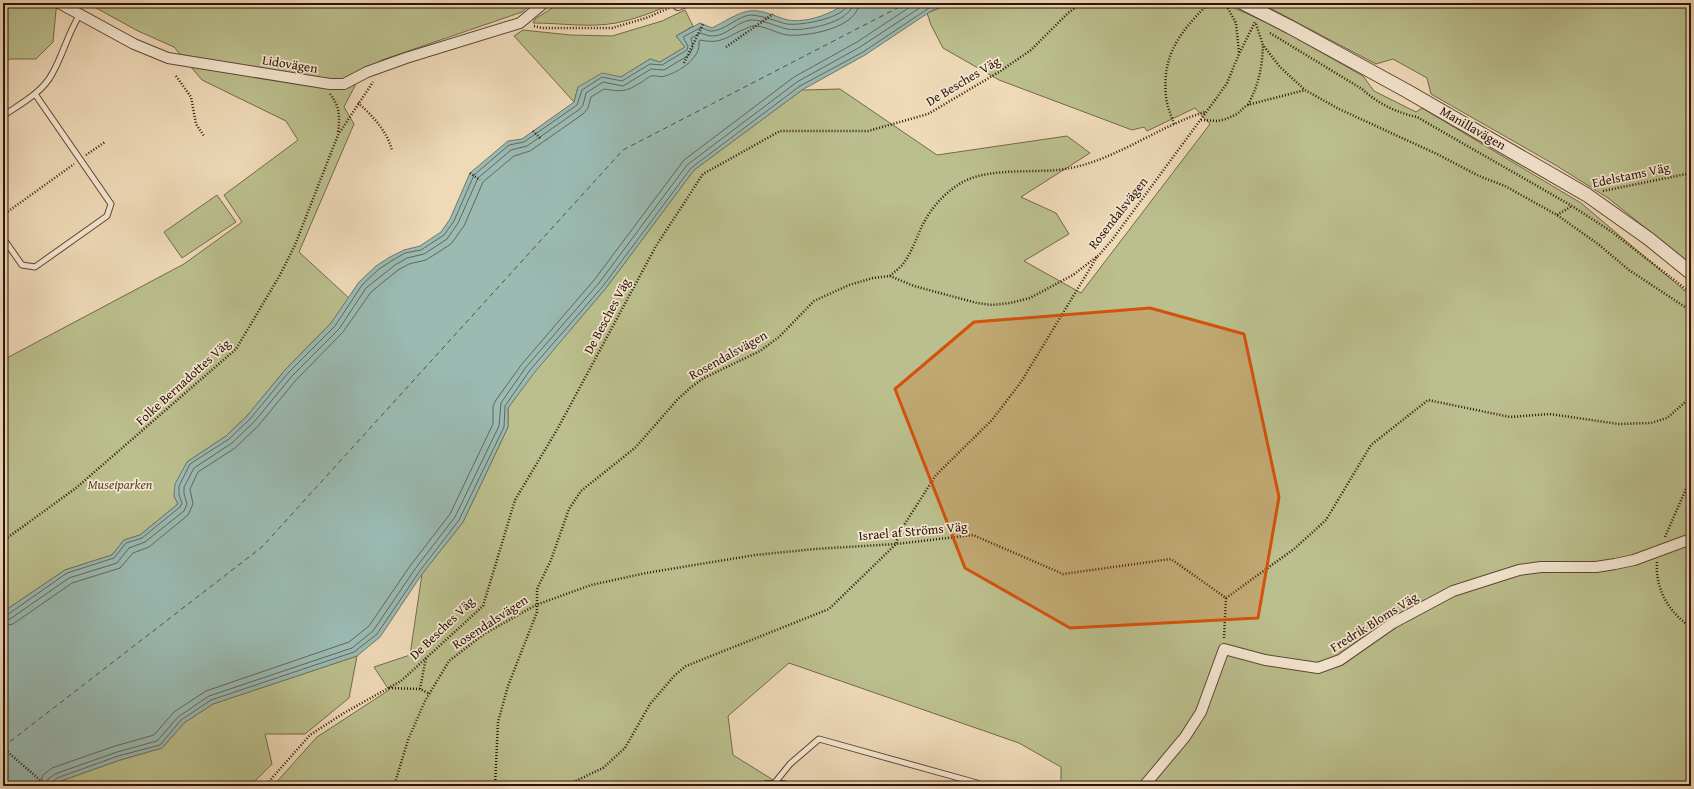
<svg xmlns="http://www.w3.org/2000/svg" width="1694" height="789" viewBox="0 0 1694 789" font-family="'Gentium Book Plus',serif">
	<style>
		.green { fill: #bbbf8d; stroke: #74694a }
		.water { fill: #9abab2; stroke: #6e776e }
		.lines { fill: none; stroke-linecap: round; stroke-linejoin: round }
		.shore { stroke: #64665d; stroke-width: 1 }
		.ferry { stroke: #534d44; stroke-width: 1; stroke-dasharray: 5 4; stroke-linecap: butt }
		.service-casing { stroke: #5e4534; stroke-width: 7 }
		.minor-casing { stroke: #5e4534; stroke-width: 12 }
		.tertiary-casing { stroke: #5e4534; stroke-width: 15 }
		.path { stroke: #2d1308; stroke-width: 2.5; stroke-dasharray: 1 2; stroke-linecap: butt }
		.service { stroke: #f5e7d1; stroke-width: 5 }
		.minor { stroke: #f5e7d1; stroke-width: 10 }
		.tertiary { stroke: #f5e7d1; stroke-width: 13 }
		.marked { fill: #d5520c; fill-opacity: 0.2; stroke: #d5520c; stroke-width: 3; stroke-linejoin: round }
		.labels { text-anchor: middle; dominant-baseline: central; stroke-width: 3.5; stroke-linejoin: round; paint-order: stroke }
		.street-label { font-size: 13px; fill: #2d1308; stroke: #f5e7d1 }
		.park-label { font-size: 13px; font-style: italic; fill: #584730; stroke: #f5e7d1 }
	</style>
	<rect width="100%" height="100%" fill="#efdab8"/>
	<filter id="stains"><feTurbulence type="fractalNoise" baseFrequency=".005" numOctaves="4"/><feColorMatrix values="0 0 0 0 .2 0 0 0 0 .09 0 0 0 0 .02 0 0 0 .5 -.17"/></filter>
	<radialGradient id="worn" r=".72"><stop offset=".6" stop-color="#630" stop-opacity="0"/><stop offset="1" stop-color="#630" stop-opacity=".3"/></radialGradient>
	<g class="green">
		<polygon points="3,3 60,3 56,10 53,42 36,59 10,59 3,63"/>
		<polygon points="87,3 532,3 522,12 382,60 361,74 344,107 354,124 299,252 349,298 331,323 285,370 247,416 226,436 187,462 174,496 178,504 140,535 124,540 112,555 65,570 3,612 3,360 184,264 242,222 224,195 298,140 286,121 202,80 174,47 138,31"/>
		<path d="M 560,3 L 675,3 C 656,11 636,19 616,23 C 589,28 561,23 533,23 L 535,19 Z"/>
		<polygon points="953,3 1223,3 1275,26 1363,76 1374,91 1416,112 1422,108 1581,203 1691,296 1691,786 1061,786 1061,767 1019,743 789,663 728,716 733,755 783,786 273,786 317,737 389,690 374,667 410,655 422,574 463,522 508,427 508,408 533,373 606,288 694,170 802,90 840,89 937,155 1067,136 1090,153 1021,197 1056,213 1069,234 1024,261 1081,293 1210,124 1195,108 1147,131 1144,127 1132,130 999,80 943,48 931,25 927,13"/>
		<polygon points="1260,3 1691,3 1691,264 1608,198 1557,166 1431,94 1427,78 1393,59 1376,64"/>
		<polygon points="685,10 693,26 676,36 685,47 660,62 650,59 621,77 578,87 574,102 514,36 523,30 570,35 612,36 662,21"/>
		<polygon points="217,195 236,222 182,258 164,232"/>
		<polygon points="357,656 349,698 305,734 265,734 272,764 250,786 53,786 58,782 120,760 162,748 184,723 213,704"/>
	</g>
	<path class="water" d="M 846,3 L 953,3 L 931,11 L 865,55 L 802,90 L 694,170 L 606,288 L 534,373 L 508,408 L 508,427 L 463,522 L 422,574 L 380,637 L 357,656 L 213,704 L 184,723 L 162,748 L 120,760 L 58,782 L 53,786 L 3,786 L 3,612 L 65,570 L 112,555 L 124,540 L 140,535 L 178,504 L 174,496 L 175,484 L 187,462 L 226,436 L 247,416 L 285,370 L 331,323 L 359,282 L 376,266 L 390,257 L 404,250 L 420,246 L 441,232 L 450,219 L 470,173 L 508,141 L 522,139 L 574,102 L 578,87 L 602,73 L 621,77 L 650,59 L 660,62 L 685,47 L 676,36 L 700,23 L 712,28 C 722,23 739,12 749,11 C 762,9 776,17 788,20 C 808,23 831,14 846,3 Z"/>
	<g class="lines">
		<g class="shore">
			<path d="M 3,615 L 7,615 L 67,573 L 114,558 L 126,543 L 142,538 L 180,507 L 182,503 L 179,495 L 179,486 L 190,464 L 229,439 L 250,419 L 288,373 L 335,326 L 362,285 L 379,269 L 393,260 L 405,253 L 421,250 L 444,235 L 454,221 L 474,175 L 509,145 L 524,142 L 577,105 L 582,90 L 602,77 L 622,81 L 650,64 L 662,65 L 687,50 L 688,46 L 683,37 L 700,28 C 703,28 708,31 711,31 C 723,32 739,15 751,15 C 764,16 775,21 787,24 C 800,26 847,18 848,3"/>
			<path d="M 3,620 L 10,619 L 69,578 L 117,563 L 129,548 L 145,542 L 184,511 L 187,504 L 184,494 L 184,487 L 194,468 L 232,443 L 254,422 L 292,376 L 339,329 L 366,288 L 395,265 L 407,258 L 424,254 L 447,239 L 458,223 L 478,178 L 511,150 L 527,146 L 580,109 L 583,105 L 586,93 L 603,82 L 623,86 L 651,69 L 664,70 L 689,55 L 693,48 L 691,38 L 700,33 C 704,34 708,36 712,36 C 725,37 738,21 751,20 C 764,20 775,26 787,29 C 802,32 852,23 853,3"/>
			<path d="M 3,626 L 13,624 L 72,583 L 120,568 L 133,553 L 149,547 L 188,515 L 193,504 L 190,489 L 198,472 L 235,448 L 258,426 L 296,380 L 343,332 L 371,292 L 398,270 L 409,264 L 426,260 L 451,244 L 464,226 L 483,182 L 514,156 L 530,151 L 583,114 L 588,108 L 591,97 L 604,89 C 623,92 625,92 642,82 C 645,80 649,76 652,76 C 657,75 660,78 665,76 C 679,72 701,58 699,42 L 700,40 C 719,44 724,39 740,31 C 744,30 748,27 752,26 C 764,25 775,33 787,35 C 807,37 858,28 859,3"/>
			<polyline points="40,786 43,775 52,768 115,746 154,735 174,712 206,691 349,642 369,626 410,566 450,514 493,424 493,406 496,400 522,364 595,279 684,160 794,77 857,42 916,3"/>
			<polyline points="46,786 48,779 55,774 117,752 157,741 178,717 209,696 352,648 373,631 415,569 455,517 499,426 501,403 526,367 599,283 687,165 797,82 860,47 927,3"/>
			<polyline points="51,786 52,782 57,778 118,756 160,745 181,720 211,700 354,652 377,634 419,572 459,520 504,427 505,406 530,370 603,286 691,168 800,86 863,52 929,8 941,3"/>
		</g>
		<polyline class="ferry" points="3,747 262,547 623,150 907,3"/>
		<g class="service-casing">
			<g id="service">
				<path d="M 3,116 C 20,104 42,93 52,74 C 63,55 68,33 80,14"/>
				<polyline points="3,238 22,265 35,267 107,216 111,204 35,94"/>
				<polyline points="773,785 790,764 819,739 977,783 976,786"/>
			</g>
		</g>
		<g class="minor-casing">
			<g id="minor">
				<polyline points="59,3 134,44 168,58 330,84 344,84 367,72 406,58 520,23 544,3"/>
				<polyline points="678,5 683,3"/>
				<polyline points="767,786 784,786"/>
				<polyline points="1144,786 1185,737 1201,712 1224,649 1265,660 1318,668 1340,660 1393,623 1453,591 1519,570 1541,567 1596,567 1615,564 1634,560 1691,539"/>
			</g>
		</g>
		<g class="tertiary-casing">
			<polyline id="tertiary" points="1243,3 1290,27 1407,91 1587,195 1649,239 1691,273"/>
		</g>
		<g class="path">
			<polyline points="1205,3 1224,4"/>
			<polyline points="1225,3 1236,23 1239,53"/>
			<polyline points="1256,24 1263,45 1280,67 1305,90 1339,109 1437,154 1479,176 1505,186 1557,215 1598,244 1629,270 1691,311"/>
			<polyline points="534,26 542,28 612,28 646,18 669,8"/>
			<path d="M 1270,33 L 1362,89 C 1377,103 1397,113 1417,117 L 1572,206 L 1612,232 L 1691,293"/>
			<polyline points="726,47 773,14"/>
			<polyline points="684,63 703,24"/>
			<polyline points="176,76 191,97 196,124 204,136"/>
			<path d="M 330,94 C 340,106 340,118 338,133"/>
			<path d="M 358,103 C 372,115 388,132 392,151"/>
			<path d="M 1248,105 C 1259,83 1262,69 1263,45"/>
			<polyline points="1201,120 1218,121 1226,119 1237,114 1247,105 1305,90"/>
			<path d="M 1174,124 C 1171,115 1167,106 1166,97 C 1162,55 1179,33 1208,4"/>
			<polyline points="533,131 541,139"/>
			<polyline points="86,155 105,142"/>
			<polyline points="470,173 480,180"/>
			<polyline points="1603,191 1691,173"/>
			<polyline points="3,215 74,164"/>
			<polyline points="1557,215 1572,206"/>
			<path d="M 890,276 C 894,272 900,268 903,264 C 912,252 916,239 922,226 C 930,210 943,194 958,185 C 987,165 1038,175 1071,168 C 1119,158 1159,126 1205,112"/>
			<polyline points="1665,537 1686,489 1691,483"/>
			<polyline points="3,541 76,488 236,349 280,275 295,245 338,135 373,82"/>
			<path d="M 1657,562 C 1655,589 1669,613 1691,627"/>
			<polyline points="1226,598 1294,549 1326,520 1371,445 1428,400 1510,417 1550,414 1619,424 1651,423 1667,418 1691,397"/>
			<polyline points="389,688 420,689 430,694"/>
			<polyline points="420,689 426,658"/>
			<polyline points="3,748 47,786"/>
			<polyline points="265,786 310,735 344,713 401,681 483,606 515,500 558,428 656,246 703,174 780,131 868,131 928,114 999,72 1031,50 1068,13 1082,3"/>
			<polyline points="394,786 408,740 425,701 449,661 484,634 536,605 591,585 646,573 755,555 815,549 896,544 973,535 1063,574 1171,559 1226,598 1224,638"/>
			<polyline points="495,786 498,722 508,686 537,612 537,589 551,560 569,509 581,491 636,447 677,400 690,388 704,378 760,351 779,337 814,301 849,285 873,278 890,276 914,286 977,303 992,305 1010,303 1030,298 1073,275 1099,255 1112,240 1218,96 1227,83 1239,54 1255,22"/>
			<polyline points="565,786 603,768 625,748 650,704 675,675 686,666 829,609 896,544 899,533 936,475 992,420 1021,382 1097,257"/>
		</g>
		<use href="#service" class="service"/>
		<use href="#minor" class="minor"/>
		<use href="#tertiary" class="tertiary"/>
	</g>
	<path class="marked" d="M 1150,308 L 1244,334 L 1279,497 L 1258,618 L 1070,628 L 965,568 L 895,389 L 974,322 Z"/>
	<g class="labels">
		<g class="street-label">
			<text transform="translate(290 64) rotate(9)">Lidovägen</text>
			<text transform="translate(963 81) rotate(-31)">De Besches Väg</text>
			<text transform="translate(1473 128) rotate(30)">Manillavägen</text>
			<text transform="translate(1631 175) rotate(-12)">Edelstams Väg</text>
			<text transform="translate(1118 213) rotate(-52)">Rosendalsvägen</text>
			<text transform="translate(607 316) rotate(-62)">De Besches Väg</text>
			<text transform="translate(728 355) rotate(-29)">Rosendalsvägen</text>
			<text transform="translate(183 382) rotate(-42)">Folke Bernadottes Väg</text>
			<text transform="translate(913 531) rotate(-5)">Israel af Ströms Väg</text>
			<text transform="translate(490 622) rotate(-33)">Rosendalsvägen</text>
			<text transform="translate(1374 622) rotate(-32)">Fredrik Bloms Väg</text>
			<text transform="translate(442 628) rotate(-44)">De Besches Väg</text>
		</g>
		<g class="park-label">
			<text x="120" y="484">Museiparken</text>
		</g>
	</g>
	<rect width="1694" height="789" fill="none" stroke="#efdab8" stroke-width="16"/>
	<rect x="4" y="4" width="1686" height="781" fill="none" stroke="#2d1308" stroke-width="2"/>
	<rect x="8" y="8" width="1678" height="773" fill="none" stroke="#2d1308"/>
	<rect width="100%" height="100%" filter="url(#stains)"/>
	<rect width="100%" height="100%" fill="url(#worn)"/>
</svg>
